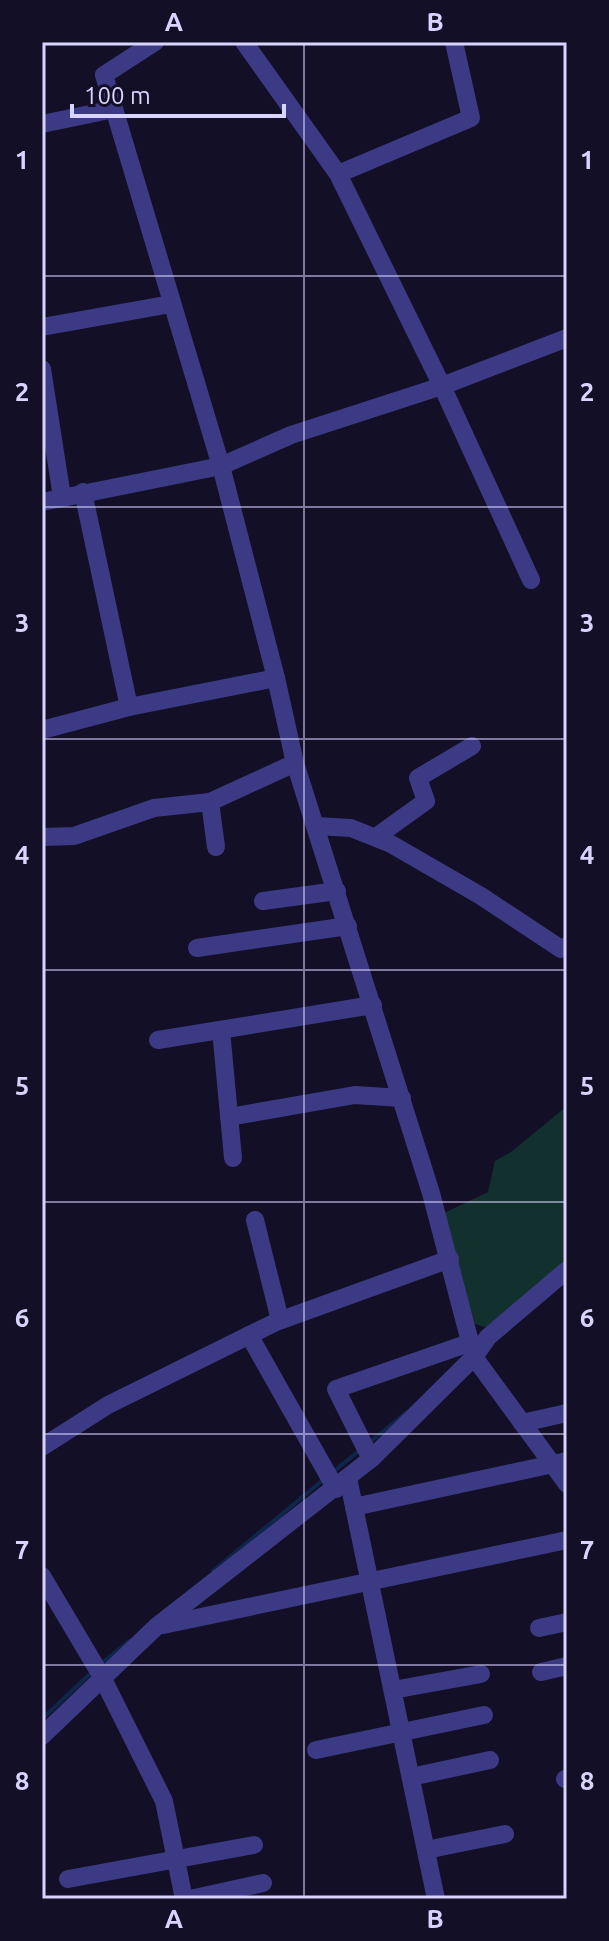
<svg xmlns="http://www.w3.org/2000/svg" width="609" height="1941" viewBox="0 0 609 1941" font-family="Ubuntu,sans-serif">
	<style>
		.green { fill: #12302e }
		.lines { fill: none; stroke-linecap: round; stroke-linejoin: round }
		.stream { stroke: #0e264b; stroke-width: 4 }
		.minor { stroke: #3c3a85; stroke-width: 18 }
		.grid { fill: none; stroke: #d8d4ff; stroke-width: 2; stroke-opacity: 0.55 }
		.neatline { fill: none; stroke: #d8d4ff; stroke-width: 3 }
		.grid-label { font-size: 26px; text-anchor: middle; font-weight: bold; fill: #d8d4ff }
	</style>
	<rect width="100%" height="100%" fill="#130f26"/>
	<polygon class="green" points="567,1106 567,1261 488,1328 475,1324 442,1214 488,1192 495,1161 511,1152"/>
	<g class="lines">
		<g class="stream">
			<polyline points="370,1442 407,1412"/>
			<polyline points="333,1472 360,1450"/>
			<polyline points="213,1571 323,1480"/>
			<polyline points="102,1663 129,1641"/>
			<polyline points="42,1719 92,1672"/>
		</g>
		<g class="minor">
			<polyline points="155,42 104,75 221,466 276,678 295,763 431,1193 474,1357 567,1484"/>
			<polyline points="244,42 338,174 442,386 531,580"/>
			<polyline points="42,124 114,109"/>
			<polyline points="338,174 471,118 454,42"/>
			<polyline points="42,327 171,304"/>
			<polyline points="42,369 62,497"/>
			<polyline points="83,492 129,707"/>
			<polyline points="42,502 221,466 291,435 442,386 567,338"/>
			<polyline points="42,730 129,707 276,678"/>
			<polyline points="210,802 216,847"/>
			<polyline points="317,826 351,828 391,844 481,896 561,949 567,946"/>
			<polyline points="42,837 74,836 154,808 210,802 295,763"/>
			<polyline points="376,837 426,801 418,778 472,746"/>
			<polyline points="263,901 337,891"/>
			<polyline points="197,948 348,926"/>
			<polyline points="221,1030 233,1158"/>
			<polyline points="158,1040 373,1005"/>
			<polyline points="229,1117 355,1095 402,1098"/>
			<polyline points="255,1220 280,1320"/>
			<polyline points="249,1335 336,1489"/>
			<polyline points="522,1423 567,1413"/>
			<polyline points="42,1447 108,1405 276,1322 450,1259"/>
			<polyline points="371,1459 336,1389 472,1342"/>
			<polyline points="348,1478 436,1899"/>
			<polyline points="354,1507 567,1461"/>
			<polyline points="42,1576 102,1677 164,1801 184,1899"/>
			<polyline points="163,1625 567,1540"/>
			<polyline points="539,1628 567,1622"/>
			<polyline points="541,1672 567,1666"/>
			<polyline points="393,1690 481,1674"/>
			<polyline points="42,1736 157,1626 371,1459 474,1357 488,1337 567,1270"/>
			<polyline points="316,1750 484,1715"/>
			<polyline points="411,1777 490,1760"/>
			<polyline points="565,1779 567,1778"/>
			<polyline points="426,1850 505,1834"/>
			<polyline points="68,1879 254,1845"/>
			<polyline points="190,1899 263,1883"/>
		</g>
	</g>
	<path class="grid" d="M 304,42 L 304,1899M 42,276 L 567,276M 42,507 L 567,507M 42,739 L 567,739M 42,970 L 567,970M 42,1202 L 567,1202M 42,1434 L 567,1434M 42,1665 L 567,1665"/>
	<rect width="609" height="1941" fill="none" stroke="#130f26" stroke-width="88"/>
	<path d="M72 104v12h212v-12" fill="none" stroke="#d8d4ff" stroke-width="4"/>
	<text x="84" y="104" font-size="24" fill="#d8d4ff" stroke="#130f26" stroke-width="6" paint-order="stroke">100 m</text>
	<rect x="44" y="44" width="521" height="1853" class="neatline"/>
	<g class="grid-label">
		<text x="174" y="31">A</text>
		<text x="435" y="31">B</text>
		<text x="22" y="169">1</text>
		<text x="587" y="169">1</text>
		<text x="22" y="401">2</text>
		<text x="587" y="401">2</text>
		<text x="22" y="632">3</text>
		<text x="587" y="632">3</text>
		<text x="22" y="864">4</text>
		<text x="587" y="864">4</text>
		<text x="22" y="1095">5</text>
		<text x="587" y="1095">5</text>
		<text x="22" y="1327">6</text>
		<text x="587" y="1327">6</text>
		<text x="22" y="1559">7</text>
		<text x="587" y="1559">7</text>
		<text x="22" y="1790">8</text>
		<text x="587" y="1790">8</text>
		<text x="174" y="1928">A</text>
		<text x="435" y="1928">B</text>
	</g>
</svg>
